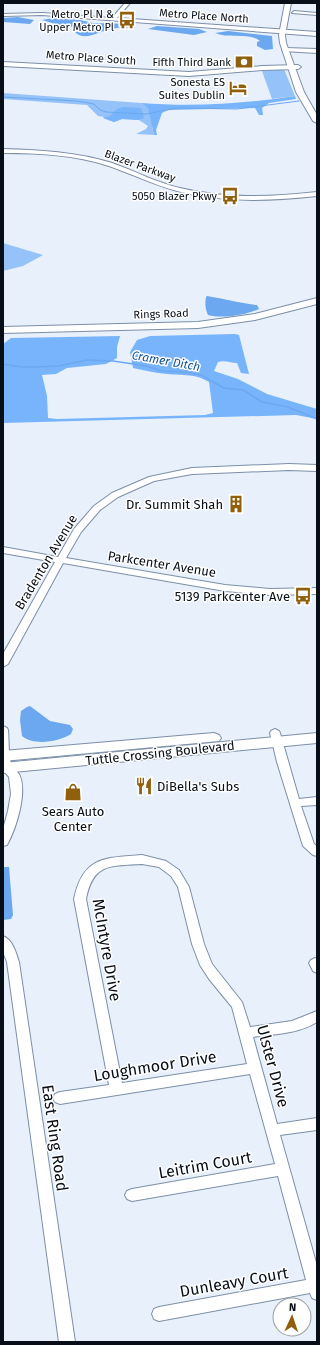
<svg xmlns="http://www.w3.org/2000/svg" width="320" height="1345" viewBox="0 0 320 1345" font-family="'Fira Sans',sans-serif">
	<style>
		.green { fill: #95c2f8 }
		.forest { fill: #78b4fc }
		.water { fill: #6ba8ef }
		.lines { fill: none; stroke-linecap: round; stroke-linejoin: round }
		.stream-far1 { stroke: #6ba8ef; stroke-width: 1 }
		.stream { stroke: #6ba8ef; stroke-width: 1.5 }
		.minor-casing { stroke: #7c8fa7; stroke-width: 2 }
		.major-casing { stroke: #7c8fa7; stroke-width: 2 }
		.minor { fill: #fff; fill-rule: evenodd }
		.major { fill: #fff; fill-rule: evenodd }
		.labels { text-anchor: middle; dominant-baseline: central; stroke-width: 3; stroke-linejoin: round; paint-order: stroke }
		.far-poi-label { font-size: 11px; fill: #070e17; stroke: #fff; text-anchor: end }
		.far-street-label { font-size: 11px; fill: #070e17; stroke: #fff }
		.far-water-label { font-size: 12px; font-style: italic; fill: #155393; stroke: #fff }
		.poi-label { font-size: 13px; fill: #070e17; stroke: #fff; text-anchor: end }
		.street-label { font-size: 13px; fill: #070e17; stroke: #fff }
		.near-street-label { font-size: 16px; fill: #070e17; stroke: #fff }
	</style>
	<rect width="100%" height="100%" fill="#e8f0fb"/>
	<g class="green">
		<polygon points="284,69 295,96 272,99 262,71"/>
		<polygon points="3,93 141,103 145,106 161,107 152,127 154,135 136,134 146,129 148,126 139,120 122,119 114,122 103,118 104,117 98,116 87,105 3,99"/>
		<polygon points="3,243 43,255 23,266 3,271"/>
	</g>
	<g class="forest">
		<path d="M 295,96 L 296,99 L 269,103 L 262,108 L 263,115 L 259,115 L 255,108 L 168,110 L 162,113 L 156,130 L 157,135 L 154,135 L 148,108 L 141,103 C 193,107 244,104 295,96 Z"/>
		<polygon points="123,107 141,108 144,118 139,120 122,119 114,122 103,118 110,116 117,109"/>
		<path d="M 235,334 L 239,335 L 249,374 L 241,373 L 237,363 C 230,363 225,360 218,362 L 214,371 L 238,379 L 267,394 L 317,409 L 317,419 L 296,415 L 3,423 L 3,344 L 11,338 L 120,336 L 117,347 L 117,358 L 106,364 L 67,368 L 56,374 L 42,375 L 47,396 L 48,418 L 57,419 L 205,415 L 213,413 L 209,382 C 194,373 184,376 167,374 C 155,373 144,370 133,368 L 130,352 L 137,340 L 150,336 Z"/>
	</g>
	<g class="water">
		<polygon points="18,17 34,20 30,24 3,22 3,18"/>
		<path d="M 53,18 L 80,20 L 93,23 L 132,24 L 136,27 C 128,28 119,27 111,29 C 100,31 84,42 75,32 L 87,29 L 87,28 L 62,26 L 42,20 Z"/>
		<polygon points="157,26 199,29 207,32 194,35 148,29"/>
		<path d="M 228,31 L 272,36 L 273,49 L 265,50 L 257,46 L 257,42 L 260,41 C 249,32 228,39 215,33 Z"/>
		<path d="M 207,296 C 225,299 239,303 257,305 L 259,309 C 245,315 223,319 208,315 C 205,309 205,303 206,297 Z"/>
		<path d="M 30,706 L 50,721 L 70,725 L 73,729 L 71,734 C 58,742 34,746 22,736 L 20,720 L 21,711 L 27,707 Z"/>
		<polygon points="3,867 9,867 13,915 11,919 3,920"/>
	</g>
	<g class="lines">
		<polyline class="stream-far1" points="3,97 77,101 94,104 100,110 106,112 146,114 177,108 237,109 299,101"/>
		<polyline class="stream" points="3,364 21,367 36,367 59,366 87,360 113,361 147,366 162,371 185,372 201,375 224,388 243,390 262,402 288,407 317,419"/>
		<g class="minor-casing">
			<g id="minor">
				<polygon points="125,3 130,3 117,18 317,32 317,36 42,15 3,16 3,14 42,13 112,18"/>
				<polygon points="294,11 317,13 317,15 292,13"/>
				<polygon points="285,48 317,49 317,53 283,51 282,50"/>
				<polygon points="3,62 189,72 262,66 298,65 301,67 298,69 262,70 189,76 3,66"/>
				<path d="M 3,149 C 40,150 76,152 112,163 C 135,171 157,183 180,188 C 225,199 271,197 317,192 L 317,196 C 270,201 223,203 177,191 C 154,185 132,174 109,166 C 75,155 39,153 3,153 Z"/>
				<polygon points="289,464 317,465 317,471 289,470 192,474 154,481 118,497 100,510 81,532 66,558 225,585 270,589 317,588 317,594 270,595 225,591 63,563 8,664 3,667 3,654 55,562 3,553 3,547 58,557 74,529 94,506 112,493 149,477 192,468"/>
				<path d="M 3,726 L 7,728 L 8,730 C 9,741 8,753 11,764 C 12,769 18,771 20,776 C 27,794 16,829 7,845 L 3,846 L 3,829 L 8,811 L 11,794 L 9,777 L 3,770 Z"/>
				<polygon points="275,729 279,731 280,733 299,799 317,797 317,805 301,806 314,844 317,846 317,856 313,855 303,846 277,762 270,733 271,731"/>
				<path d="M 142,855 L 166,861 L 179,870 L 189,887 L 204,944 L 212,964 L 242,1002 L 250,1027 L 292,1021 L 317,1011 L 317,1022 C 298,1034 274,1034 253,1037 L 277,1124 L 317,1118 L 317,1130 L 280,1135 L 317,1266 L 317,1300 L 312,1298 L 310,1293 L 159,1321 L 154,1319 L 152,1314 L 154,1309 L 159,1307 L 306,1280 L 278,1176 L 132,1201 L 127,1199 L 125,1195 L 127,1191 L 132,1189 L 275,1164 L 250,1074 L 60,1104 L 55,1102 L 53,1098 L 55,1094 L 60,1092 L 109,1085 L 74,899 C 83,856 105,858 142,855 ZM 142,864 L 159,867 L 171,876 L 178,887 L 192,944 L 200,965 L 209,979 L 232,1007 L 247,1064 L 122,1083 L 86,899 C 93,863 110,866 142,864 Z"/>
				<path d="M 3,936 C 13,940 16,953 19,962 L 75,1342 L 59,1342 L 7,962 L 3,952 Z"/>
				<polygon points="315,958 317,959 317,973 313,971 309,963 311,960"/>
			</g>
		</g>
		<g class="major-casing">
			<g id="major">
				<polygon points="285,3 291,3 285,35 286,43 304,92 317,115 317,123 313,121 296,92 280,43 279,35"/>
				<polygon points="317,298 317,304 255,320 198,328 3,333 3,327 198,322 255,314"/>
				<polygon points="214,733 219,735 221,738 219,741 3,761 3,751"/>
				<polygon points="317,733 317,743 3,773 3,763"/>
			</g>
		</g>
		<use href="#minor" class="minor"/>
		<use href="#major" class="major"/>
	</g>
	<defs>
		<g id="bus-bare" transform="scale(1.38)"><path d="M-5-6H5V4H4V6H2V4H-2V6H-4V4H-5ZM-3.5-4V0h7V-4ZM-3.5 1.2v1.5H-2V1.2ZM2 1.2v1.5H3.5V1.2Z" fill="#90600d" stroke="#fff" stroke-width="2.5" paint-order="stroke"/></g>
		<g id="bank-bare" transform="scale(1.38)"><path d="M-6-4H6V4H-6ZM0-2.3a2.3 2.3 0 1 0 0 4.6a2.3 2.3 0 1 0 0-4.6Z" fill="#90600d" stroke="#fff" stroke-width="2.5" paint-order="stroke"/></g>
		<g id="hotel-bare" transform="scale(1.38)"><path d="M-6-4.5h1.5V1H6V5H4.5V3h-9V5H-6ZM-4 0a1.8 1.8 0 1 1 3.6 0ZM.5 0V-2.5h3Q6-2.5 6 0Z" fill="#90600d" stroke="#fff" stroke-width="2.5" paint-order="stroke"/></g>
		<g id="building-bare" transform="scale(1.38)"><path d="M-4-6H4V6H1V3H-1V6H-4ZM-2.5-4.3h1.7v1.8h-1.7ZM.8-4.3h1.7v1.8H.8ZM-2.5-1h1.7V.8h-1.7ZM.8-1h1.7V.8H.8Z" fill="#90600d" stroke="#fff" stroke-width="2.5" paint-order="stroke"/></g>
		<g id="restaurant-bare" transform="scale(1.38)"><path d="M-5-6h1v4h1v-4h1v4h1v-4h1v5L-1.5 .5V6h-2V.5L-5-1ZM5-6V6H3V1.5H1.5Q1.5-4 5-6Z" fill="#90600d" stroke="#fff" stroke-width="2.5" paint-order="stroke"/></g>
		<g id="shop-bare" transform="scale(1.38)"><path d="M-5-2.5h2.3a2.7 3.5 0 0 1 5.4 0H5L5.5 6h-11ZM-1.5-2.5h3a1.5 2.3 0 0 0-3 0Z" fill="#90600d" stroke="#fff" stroke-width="2.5" paint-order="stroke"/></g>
	</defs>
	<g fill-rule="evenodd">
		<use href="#bus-bare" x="127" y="20"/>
		<use href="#bank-bare" x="244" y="62"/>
		<use href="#hotel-bare" x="238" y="88"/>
		<use href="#bus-bare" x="230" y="196"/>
		<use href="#building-bare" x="236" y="504"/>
		<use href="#bus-bare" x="303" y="596"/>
		<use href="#restaurant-bare" x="144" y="786"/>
		<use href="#shop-bare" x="73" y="792"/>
	</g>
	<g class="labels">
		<g class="far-poi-label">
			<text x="114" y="14">Metro Pl N &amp;<tspan x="114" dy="13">Upper Metro Pl</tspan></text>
			<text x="231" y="62">Fifth Third Bank</text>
			<text x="225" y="82">Sonesta ES<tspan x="225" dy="13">Suites Dublin</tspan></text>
			<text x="217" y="196">5050 Blazer Pkwy</text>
		</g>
		<g class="far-street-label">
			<text transform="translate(204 16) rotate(4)">Metro Place North</text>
			<text transform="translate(91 58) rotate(4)">Metro Place South</text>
			<text transform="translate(140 166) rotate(20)">Blazer Parkway</text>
			<text transform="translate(161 314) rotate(-2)">Rings Road</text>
		</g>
		<g class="far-water-label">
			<text transform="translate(166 361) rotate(10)">Cramer Ditch</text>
		</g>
		<g class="poi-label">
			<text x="223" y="504">Dr. Summit Shah</text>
			<text x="290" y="596">5139 Parkcenter Ave</text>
			<text x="157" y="786" text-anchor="start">DiBella's Subs</text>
			<text x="73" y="811" text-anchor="middle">Sears Auto<tspan x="73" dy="15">Center</tspan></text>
		</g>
		<g class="street-label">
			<text transform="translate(46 562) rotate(-59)">Bradenton Avenue</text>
			<text transform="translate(162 564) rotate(9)">Parkcenter Avenue</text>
			<text transform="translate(160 753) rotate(-6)">Tuttle Crossing Boulevard</text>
		</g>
		<g class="near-street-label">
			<text transform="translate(107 950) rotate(80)">McIntyre Drive</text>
			<text transform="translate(155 1066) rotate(-9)">Loughmoor Drive</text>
			<text transform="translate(273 1066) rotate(75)">Ulster Drive</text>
			<text transform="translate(55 1138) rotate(82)">East Ring Road</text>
			<text transform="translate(205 1165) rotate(-10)">Leitrim Court</text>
			<text transform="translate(234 1282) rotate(-10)">Dunleavy Court</text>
		</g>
	</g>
	<rect width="320" height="1345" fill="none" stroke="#070e17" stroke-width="8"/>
	<g transform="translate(292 1317) rotate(3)"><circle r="19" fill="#ffffff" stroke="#9c9fa2"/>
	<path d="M0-3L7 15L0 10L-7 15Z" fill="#90600d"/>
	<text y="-6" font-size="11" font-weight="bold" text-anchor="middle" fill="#070e17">N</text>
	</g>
</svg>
